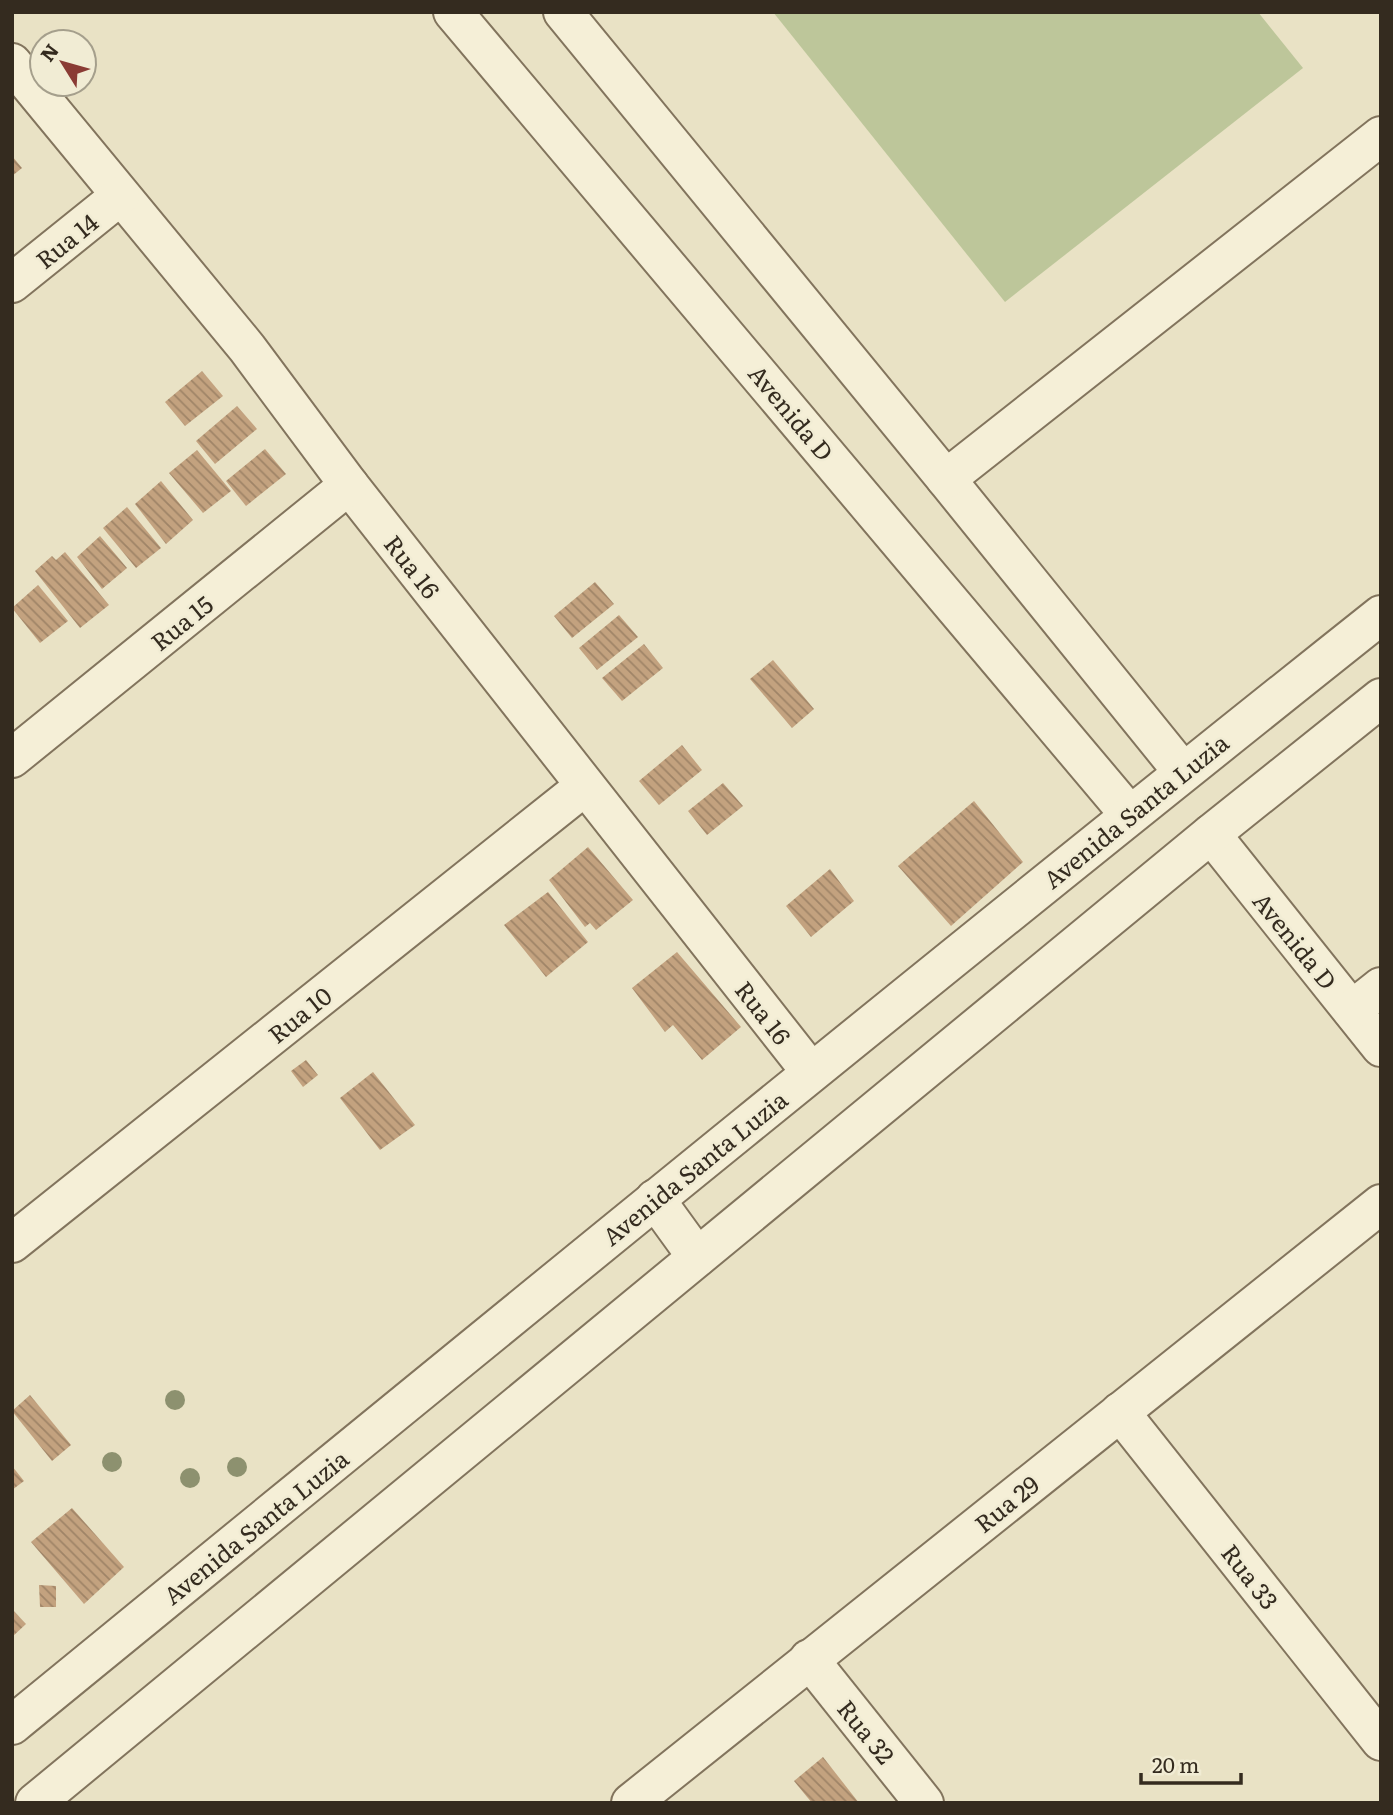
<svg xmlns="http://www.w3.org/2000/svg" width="1393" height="1815" viewBox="0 0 1393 1815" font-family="Literata,serif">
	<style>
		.garden { fill: #bdc69a }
		.building { fill: url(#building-back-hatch) }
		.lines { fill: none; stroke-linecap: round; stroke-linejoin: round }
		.minor-casing { stroke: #82745d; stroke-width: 42 }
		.minor { stroke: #f5efd7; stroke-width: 38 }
		.tree { fill: #8d916f }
		.labels { text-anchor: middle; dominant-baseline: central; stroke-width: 5; stroke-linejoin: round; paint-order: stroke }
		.street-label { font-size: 24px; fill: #342b1f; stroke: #f1ecd4 }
	</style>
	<defs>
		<pattern id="building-back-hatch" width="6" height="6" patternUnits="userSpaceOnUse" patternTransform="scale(1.75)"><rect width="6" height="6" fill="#c3a27f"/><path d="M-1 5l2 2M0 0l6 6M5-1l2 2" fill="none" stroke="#9f8467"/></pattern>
	</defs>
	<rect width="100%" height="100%" fill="#e9e2c5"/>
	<polygon class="garden" points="773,12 1258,12 1303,68 1005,302"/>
	<g class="building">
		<polygon points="12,156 22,168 12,176"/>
		<polygon points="202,371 223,396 185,426 165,402"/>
		<polygon points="237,406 257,429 215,464 196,441"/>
		<polygon points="265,449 286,474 246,506 226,481"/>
		<polygon points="197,450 231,491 203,513 169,473"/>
		<polygon points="161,481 193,520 166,544 135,504"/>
		<polygon points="127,507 161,548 136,568 103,528"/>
		<polygon points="100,536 127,568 102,589 77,557"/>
		<polygon points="65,552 109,605 80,628 35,571 52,556 56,560"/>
		<polygon points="595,582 614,604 572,638 554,616"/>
		<polygon points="38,585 68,621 40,643 12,608"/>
		<polygon points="619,615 638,637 597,670 579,648"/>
		<polygon points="644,644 663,668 622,701 602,678"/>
		<polygon points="773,660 814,709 792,728 750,679"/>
		<polygon points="682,745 702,770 659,805 639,781"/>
		<polygon points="723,783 743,806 707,835 688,811"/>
		<polygon points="974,801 1023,862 951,926 898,866"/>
		<polygon points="588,847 633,900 596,930 590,923 585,927 549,880"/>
		<polygon points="830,869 854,901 811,937 786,906"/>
		<polygon points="548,892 588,942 546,977 504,925"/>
		<polygon points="677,952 741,1027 702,1060 673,1025 665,1032 632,988"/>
		<polygon points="306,1060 318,1075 303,1087 291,1071"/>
		<polygon points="373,1072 415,1125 380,1150 340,1098"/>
		<polygon points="30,1395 71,1445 52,1461 12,1411"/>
		<polygon points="12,1466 24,1481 12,1490"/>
		<polygon points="72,1508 124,1567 84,1604 31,1542"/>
		<polygon points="39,1585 56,1586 56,1607 40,1607"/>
		<polygon points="12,1609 26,1624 12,1637"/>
		<polygon points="823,1757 859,1803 812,1803 794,1781"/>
	</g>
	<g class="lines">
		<g class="minor-casing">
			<g id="minor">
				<polyline points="453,12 1129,814"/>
				<polyline points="563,12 946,479 1183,772"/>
				<polyline points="12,63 247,348 349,485 811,1072"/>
				<polyline points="12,283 120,196"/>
				<polyline points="946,479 1381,136"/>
				<polyline points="12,758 349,485"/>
				<polyline points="1211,834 1381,1047"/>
				<polyline points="1352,1010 1381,987"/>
				<polyline points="655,1199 697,1257"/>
				<polyline points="12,1243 585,786"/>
				<polyline points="1120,1412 1381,1741"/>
				<polyline points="809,1659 924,1803"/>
				<path d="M 12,1725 C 467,1353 921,981 1381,615"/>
				<polyline points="35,1803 1211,834 1381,698"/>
				<polyline points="631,1803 1381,1204"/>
			</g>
		</g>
		<use href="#minor" class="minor"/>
	</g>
	<g class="tree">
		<circle cx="175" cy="1400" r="10"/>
		<circle cx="112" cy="1462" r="10"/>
		<circle cx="237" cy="1467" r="10"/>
		<circle cx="190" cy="1478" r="10"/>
	</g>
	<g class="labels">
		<g class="street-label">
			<text transform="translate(66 240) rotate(-39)">Rua 14</text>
			<text transform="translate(792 412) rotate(50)">Avenida D</text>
			<text transform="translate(413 566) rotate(52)">Rua 16</text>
			<text transform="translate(181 622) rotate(-39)">Rua 15</text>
			<text transform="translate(1135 810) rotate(-39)">Avenida Santa Luzia</text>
			<text transform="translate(1296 940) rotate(51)">Avenida D</text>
			<text transform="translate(764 1012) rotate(52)">Rua 16</text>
			<text transform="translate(299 1014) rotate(-39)">Rua 10</text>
			<text transform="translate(694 1167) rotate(-39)">Avenida Santa Luzia</text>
			<text transform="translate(1006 1503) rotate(-39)">Rua 29</text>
			<text transform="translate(255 1526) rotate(-39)">Avenida Santa Luzia</text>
			<text transform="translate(1251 1576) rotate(52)">Rua 33</text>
			<text transform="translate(867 1731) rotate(51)">Rua 32</text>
		</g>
	</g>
	<rect width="1393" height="1815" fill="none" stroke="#342b1f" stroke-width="28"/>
	<g transform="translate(63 63) rotate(307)"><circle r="33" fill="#f1ecd4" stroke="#a59f8c" stroke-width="2"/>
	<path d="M0-5L12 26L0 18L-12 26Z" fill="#8a3b34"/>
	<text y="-10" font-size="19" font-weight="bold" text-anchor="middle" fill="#342b1f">N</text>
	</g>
	<path d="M1141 1773v10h100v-10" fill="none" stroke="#342b1f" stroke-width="3.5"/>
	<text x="1152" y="1773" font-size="21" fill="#342b1f" stroke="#f1ecd4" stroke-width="5" paint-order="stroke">20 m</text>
</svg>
